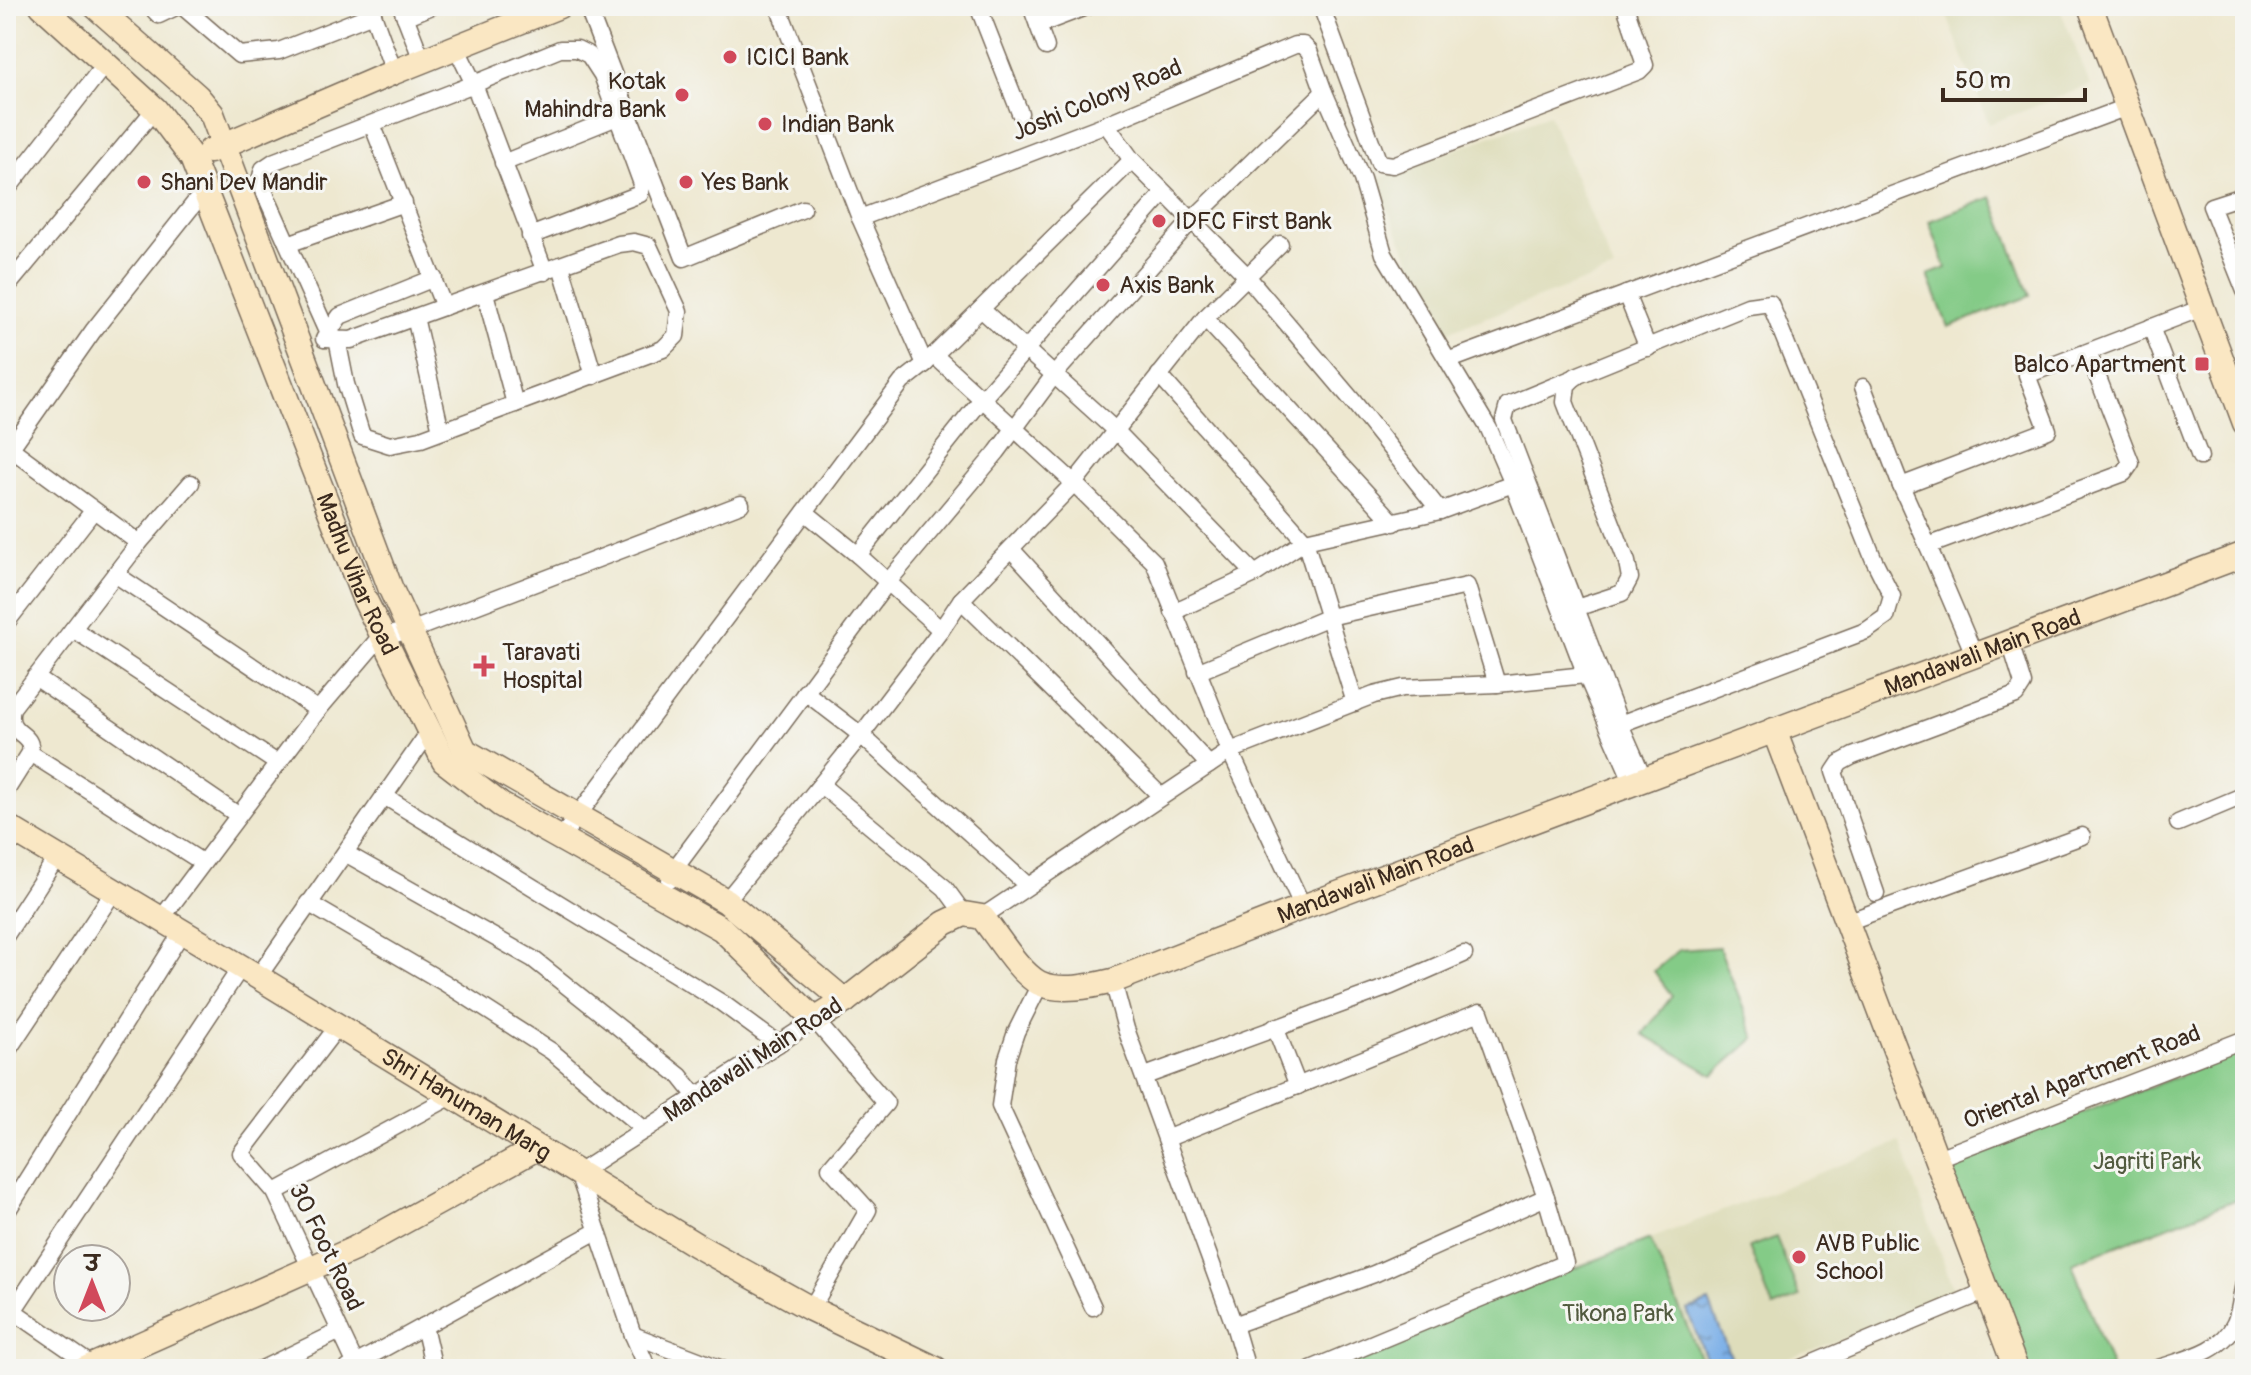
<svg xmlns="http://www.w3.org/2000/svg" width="2251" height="1375" viewBox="0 0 2251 1375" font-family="Pangolin,'Playpen Sans Deva',sans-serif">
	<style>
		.built { fill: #deddbb }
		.park { fill: #84cb87; stroke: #607a52; stroke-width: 2 }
		.water { fill: url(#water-ripples); stroke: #5a6c82; stroke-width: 2 }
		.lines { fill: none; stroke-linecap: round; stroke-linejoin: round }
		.street-casing { stroke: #7a6c5c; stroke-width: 19 }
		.secondary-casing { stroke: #7a6c5c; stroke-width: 27 }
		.street { stroke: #fff; stroke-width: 16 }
		.secondary { stroke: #fae7c3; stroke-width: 24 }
		.poi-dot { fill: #d1495b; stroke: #f6f6f2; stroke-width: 3 }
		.labels { text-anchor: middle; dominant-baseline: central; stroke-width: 6; stroke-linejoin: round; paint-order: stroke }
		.poi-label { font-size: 24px; fill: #3b2a1e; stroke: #f6f6f2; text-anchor: start }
		.street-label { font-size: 24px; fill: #3b2a1e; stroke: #f6f6f2 }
		.park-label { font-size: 24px; fill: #515a3e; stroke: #f6f6f2 }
	</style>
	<defs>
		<pattern id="water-ripples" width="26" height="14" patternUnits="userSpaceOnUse" patternTransform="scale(2)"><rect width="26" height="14" fill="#79aee7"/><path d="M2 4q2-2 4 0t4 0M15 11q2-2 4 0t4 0" fill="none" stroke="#648ebb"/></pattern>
	</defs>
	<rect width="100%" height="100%" fill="#f6f6f2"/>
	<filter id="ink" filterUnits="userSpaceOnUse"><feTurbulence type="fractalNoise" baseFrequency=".0125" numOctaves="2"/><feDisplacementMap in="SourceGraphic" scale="16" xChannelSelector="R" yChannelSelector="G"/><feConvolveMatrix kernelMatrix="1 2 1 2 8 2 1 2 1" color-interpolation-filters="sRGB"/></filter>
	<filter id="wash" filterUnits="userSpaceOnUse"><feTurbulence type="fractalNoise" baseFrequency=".006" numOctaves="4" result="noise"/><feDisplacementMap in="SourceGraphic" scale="32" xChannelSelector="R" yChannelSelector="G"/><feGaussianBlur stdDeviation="1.8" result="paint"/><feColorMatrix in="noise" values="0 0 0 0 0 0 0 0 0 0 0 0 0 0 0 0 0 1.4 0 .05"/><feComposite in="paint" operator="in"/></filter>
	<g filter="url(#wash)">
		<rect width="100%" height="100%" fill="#eee8d0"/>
		<g class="built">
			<polygon points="1943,6 2059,6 2090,85 1989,124"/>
			<polygon points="1549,115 1614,270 1444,333 1374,180"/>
			<polygon points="1900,1142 1956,1297 1760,1369 1705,1369 1650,1239"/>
		</g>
		<g class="park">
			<polygon points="1992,197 2030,296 1948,327 1928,275 1946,268 1929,221"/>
			<polygon points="1719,947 1755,1038 1713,1075 1643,1034 1672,996 1654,971 1679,950"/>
			<polygon points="2245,1050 2245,1196 2072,1263 2112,1369 2027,1369 1948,1165"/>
			<polygon points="1776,1237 1800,1297 1773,1308 1749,1247"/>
			<polygon points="1650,1239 1705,1369 1314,1369"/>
		</g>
		<polygon class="water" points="1709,1302 1732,1359 1710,1368 1687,1310"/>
	</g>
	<g filter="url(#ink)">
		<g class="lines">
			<g class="street-casing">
				<g id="street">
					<polyline points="150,6 159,15 178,6"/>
					<polyline points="182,6 239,55 279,51 373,14"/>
					<polyline points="370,6 394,72"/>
					<polyline points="401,6 422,60"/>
					<polyline points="587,6 684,258 803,209"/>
					<polyline points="778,6 860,218 925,364"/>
					<polyline points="978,6 1020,113"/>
					<polyline points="1031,6 1046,47"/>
					<polyline points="1321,6 1379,163 1393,165 1639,71 1645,65 1625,6"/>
					<polyline points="405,17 432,6"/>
					<polyline points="1038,25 1088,6"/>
					<polyline points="456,47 474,84 560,49 577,49 589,55 602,75 642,184 640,194 530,236"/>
					<polyline points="372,124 444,307"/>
					<polyline points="1106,124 1132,160 1246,275 1352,400 1440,511"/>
					<polyline points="503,163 617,117"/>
					<polyline points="6,191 105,64"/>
					<polyline points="2245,195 2211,206 2245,291"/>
					<polyline points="860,218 1106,124 1295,45 1303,45 1309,51 1324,92 1362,179 1384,254 1489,429 1513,484 1586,675 1633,783"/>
					<polyline points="288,244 404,203"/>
					<polyline points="561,266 594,376"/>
					<polyline points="6,288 155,109"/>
					<polyline points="485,293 515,404"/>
					<polyline points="1626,294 1648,348"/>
					<polyline points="981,309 1116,431 1255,574"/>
					<polyline points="415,317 441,431"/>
					<polyline points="1205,318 1394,523"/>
					<polyline points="2151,327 2200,457"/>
					<polyline points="328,334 267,198 260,180 263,169 275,161 474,84 545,272"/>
					<polyline points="324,339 340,316 434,278"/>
					<polyline points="325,339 351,340 619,244 634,242 649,246 679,311 676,336 663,349 421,439 390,445 362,436 346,384 337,339"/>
					<polyline points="934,355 1074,483 1154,562 1230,751 1303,907"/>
					<polyline points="1450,360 2127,107"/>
					<polyline points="1159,375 1305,541 1355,703"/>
					<polyline points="1863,387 1901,486"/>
					<polyline points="6,445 139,543"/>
					<polyline points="6,455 93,331 204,191"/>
					<polyline points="805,512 858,555 941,630"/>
					<polyline points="1928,546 1901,486 2048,430 2027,375 2202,308"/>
					<polyline points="1011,549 1209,765"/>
					<polyline points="858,555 982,399 1164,193"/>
					<polyline points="115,574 318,710"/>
					<polyline points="961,600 1161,796"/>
					<polyline points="1576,608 1504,420 1508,405 1576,377"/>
					<polyline points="1173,612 1255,574 1305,541 1440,511 1513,484"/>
					<polyline points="6,623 93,511"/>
					<polyline points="73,629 277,763"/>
					<polyline points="1974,654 1928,546 2124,473 2131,463 2088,352"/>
					<polyline points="1197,672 1329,617 1467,586 1497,684"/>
					<polyline points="35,677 238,815"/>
					<polyline points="805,692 861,735 1027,885"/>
					<polyline points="1620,724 1576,608 1622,593 1630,578 1627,562 1565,402 1567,385 1576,376 1748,306 1770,303 1874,560 1892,596 1886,617 1866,631 1620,724 1644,779"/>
					<polyline points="30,753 202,862"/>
					<polyline points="821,785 945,888 964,914"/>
					<path d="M 6,791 L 30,753 C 34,730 5,737 12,708 L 139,543 L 191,483"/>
					<polyline points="384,796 722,1003 778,1044"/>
					<polyline points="2178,823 2245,795"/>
					<polyline points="561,838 902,382 925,364 1132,160"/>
					<polyline points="345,853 533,959 680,1076 696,1096"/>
					<polyline points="670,880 673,871 887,583 997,452 1054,375 1192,220 1324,92"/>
					<polyline points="1876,893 1834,772 1840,763 1853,756 2016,695 2023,684 2010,642"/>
					<polyline points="726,901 861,735 941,630 961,600 1074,483 1205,318 1280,244"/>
					<polyline points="308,903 445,983 551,1051 645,1130"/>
					<polyline points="982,917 1230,751 1374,695 1403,688 1497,684 1586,675"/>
					<polyline points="161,919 318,710 381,636 410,631 741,504"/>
					<polyline points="1847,922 2082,836"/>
					<polyline points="6,935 57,857"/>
					<polyline points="258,977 429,732"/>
					<polyline points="1113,981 1126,1029 1234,1325 1247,1369"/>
					<polyline points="1040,984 1016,1032 1007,1059 1000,1106 1093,1307"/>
					<polyline points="338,1026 241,1153 275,1192 358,1369"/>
					<polyline points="1275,1027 1298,1086"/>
					<polyline points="6,1053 114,891"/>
					<polyline points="1145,1076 1391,986 1464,954"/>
					<polyline points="1168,1138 1480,1012 1546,1197 1565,1263 1311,1369"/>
					<polyline points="1935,1159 2245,1039"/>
					<polyline points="275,1192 452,1096"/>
					<polyline points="6,1213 182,932"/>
					<polyline points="6,1306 93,1366"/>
					<polyline points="13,1311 241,967"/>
					<polyline points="1234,1325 1374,1274 1546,1197"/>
					<polyline points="424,1326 434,1369"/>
					<polyline points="633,1335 722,1369"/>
					<polyline points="348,1368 597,1231"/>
					<polyline points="262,1369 340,1331"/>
					<polyline points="648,1369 633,1335 578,1173 815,1020 886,1103 830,1168 868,1210 811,1309"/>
					<polyline points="1800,1369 1986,1291"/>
					<path d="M 2156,1369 C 2184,1359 2222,1353 2235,1323 C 2241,1310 2241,1293 2245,1280"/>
				</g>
			</g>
			<g class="secondary-casing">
				<g id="secondary">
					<path id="s1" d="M 42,6 L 155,109 L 192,158 L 364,598 L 444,761 L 501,805 L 722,929 L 815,1020 L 845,1001 L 945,923 L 964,914 L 982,917 C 997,935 1019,973 1039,983 C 1060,993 1092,986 1113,981 L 1303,907 L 2245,554"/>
					<polyline points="95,6 197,96 212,114 390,587 465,751 726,901 845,1001"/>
					<polyline points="2090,6 2245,423"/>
					<polyline points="210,151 394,72 559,6"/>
					<polyline points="1774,730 2016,1369"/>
					<path id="s2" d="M 6,826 L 258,977 L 696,1245 L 811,1309 L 936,1369"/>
					<polyline points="85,1369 354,1249 537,1148"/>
				</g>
			</g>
			<use href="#street" class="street"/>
			<use href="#secondary" class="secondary"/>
		</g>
	</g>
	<g class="poi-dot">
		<circle cx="730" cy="57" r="8"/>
		<circle cx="682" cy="95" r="8"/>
		<circle cx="765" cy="124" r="8"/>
		<circle cx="144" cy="182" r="8"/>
		<circle cx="686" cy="182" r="8"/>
		<circle cx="1159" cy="221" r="8"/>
		<circle cx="1103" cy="285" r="8"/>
		<rect x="2194" y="356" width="16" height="16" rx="4"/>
		<path d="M480 654h8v8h8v8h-8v8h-8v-8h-8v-8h8z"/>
		<circle cx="1799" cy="1257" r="8"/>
	</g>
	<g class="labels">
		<g class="poi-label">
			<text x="746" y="57">ICICI Bank</text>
			<text x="666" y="81" text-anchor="end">Kotak<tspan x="666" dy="28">Mahindra Bank</tspan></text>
			<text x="781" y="124">Indian Bank</text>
			<text x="160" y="182">Shani Dev Mandir</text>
			<text x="702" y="182">Yes Bank</text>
			<text x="1175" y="221">IDFC First Bank</text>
			<text x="1119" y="285">Axis Bank</text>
			<text x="2186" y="364" text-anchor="end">Balco Apartment</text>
			<text x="502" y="652">Taravati<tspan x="502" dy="28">Hospital</tspan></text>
			<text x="1815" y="1243">AVB Public<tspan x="1815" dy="28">School</tspan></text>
		</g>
		<g class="street-label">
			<text transform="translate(1097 100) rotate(-22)">Joshi Colony Road</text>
			<text stroke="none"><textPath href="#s1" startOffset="662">Madhu Vihar Road</textPath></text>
			<text stroke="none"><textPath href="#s1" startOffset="2618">Mandawali Main Road</textPath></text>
			<text stroke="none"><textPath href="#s1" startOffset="1970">Mandawali Main Road</textPath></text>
			<text transform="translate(753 1060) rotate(-33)">Mandawali Main Road</text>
			<text transform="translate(2082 1077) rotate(-21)">Oriental Apartment Road</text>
			<text stroke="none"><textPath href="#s2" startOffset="538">Shri Hanuman Marg</textPath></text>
			<text transform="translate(326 1247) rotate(64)">30 Foot Road</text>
		</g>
		<g class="park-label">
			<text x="2147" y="1161">Jagriti Park</text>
			<text x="1618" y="1313">Tikona Park</text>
		</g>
	</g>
	<rect width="2251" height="1375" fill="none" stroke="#f6f6f2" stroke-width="32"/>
	<g transform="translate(92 1283)"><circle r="38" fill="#f6f6f2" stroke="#aba49d" stroke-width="2"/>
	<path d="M0-6L14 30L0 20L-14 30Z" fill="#d1495b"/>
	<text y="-12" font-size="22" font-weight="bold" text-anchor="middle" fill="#3b2a1e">उ</text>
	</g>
	<path d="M1943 88v12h142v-12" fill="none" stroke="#3b2a1e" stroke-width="4"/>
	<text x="1955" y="88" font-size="24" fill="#3b2a1e" stroke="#f6f6f2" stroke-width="6" paint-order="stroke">50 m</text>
</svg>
